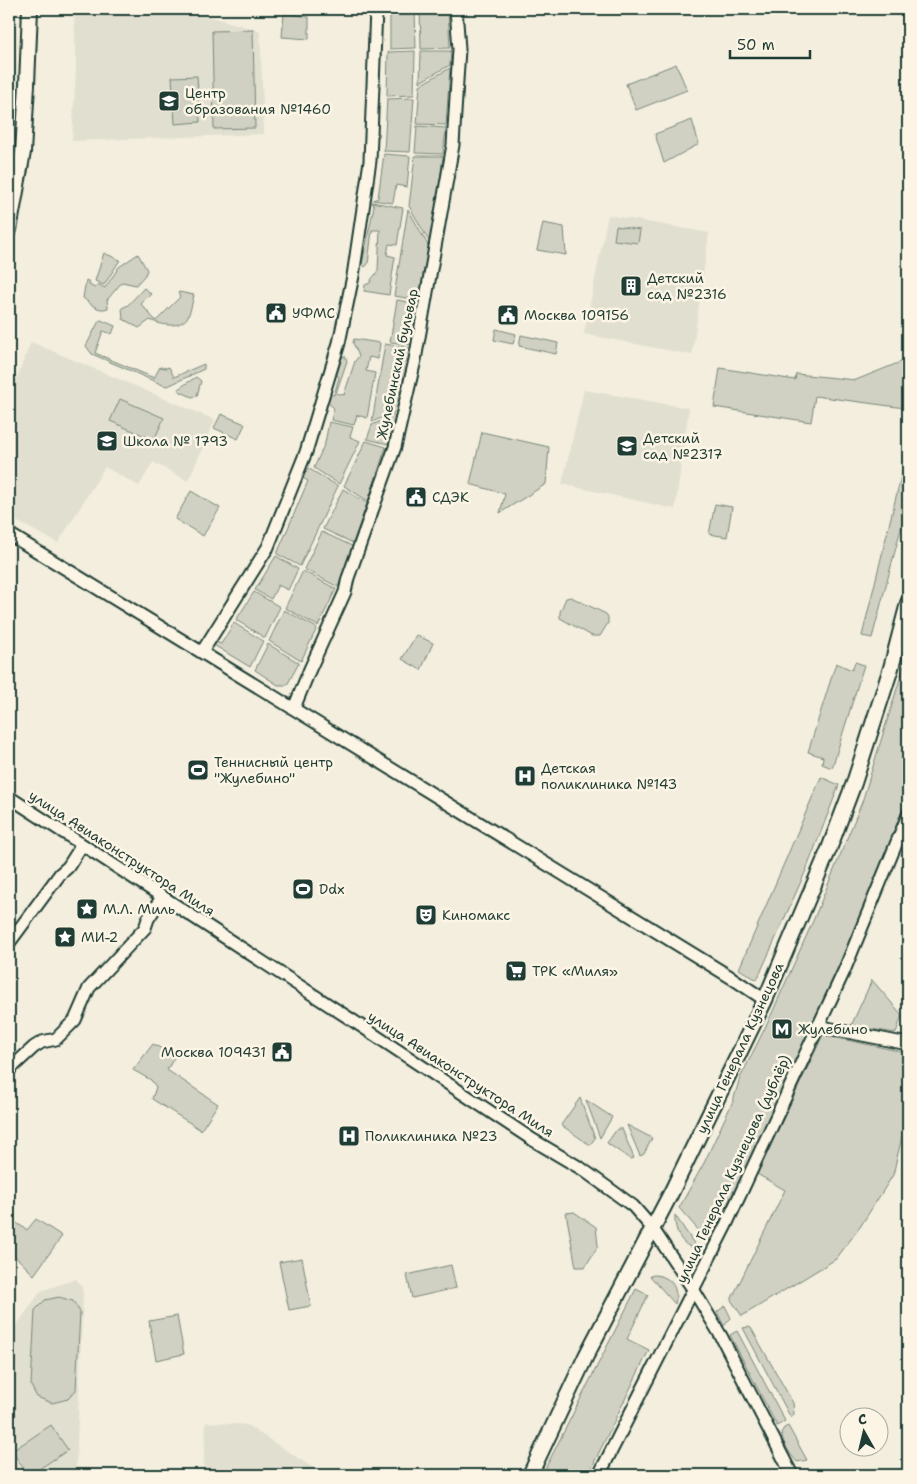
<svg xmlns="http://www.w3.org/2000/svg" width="917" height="1484" viewBox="0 0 917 1484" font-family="'Shantell Sans',sans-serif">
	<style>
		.built { fill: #e1dfd0 }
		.green { fill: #d0d1c2; stroke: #78877b }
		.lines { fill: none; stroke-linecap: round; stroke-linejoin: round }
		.minor-casing { stroke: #1f3d34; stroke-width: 15 }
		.major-casing { stroke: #1f3d34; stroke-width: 18 }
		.minor { stroke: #fcf5e5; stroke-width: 11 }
		.major { stroke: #fcf5e5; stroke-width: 14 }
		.labels { text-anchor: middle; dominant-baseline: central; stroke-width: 5; stroke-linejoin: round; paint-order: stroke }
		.poi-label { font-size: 14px; fill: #1f3d34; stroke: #fcf5e5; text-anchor: start }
		.street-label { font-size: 14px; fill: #1f3d34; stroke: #fcf5e5 }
	</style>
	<rect width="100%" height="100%" fill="#f3eede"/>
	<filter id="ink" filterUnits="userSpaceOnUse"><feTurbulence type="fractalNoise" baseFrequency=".02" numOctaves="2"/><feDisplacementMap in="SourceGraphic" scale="10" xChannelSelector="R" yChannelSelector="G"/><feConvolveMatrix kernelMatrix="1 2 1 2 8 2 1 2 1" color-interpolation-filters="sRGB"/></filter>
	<g filter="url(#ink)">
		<g class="built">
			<polygon points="74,9 191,9 191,11 260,31 264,134 72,141 76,67"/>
			<polygon points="608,215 709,233 692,355 584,334"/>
			<polygon points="31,342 215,420 188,481 153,462 139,486 105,467 58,543 9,517 9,398"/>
			<polygon points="584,390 689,408 675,509 562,484"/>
			<polygon points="76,1279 81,1285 83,1293 76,1469 68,1475 9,1475 9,1336 41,1291"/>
			<polygon points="206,1422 247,1425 324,1475 203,1475"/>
		</g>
		<g class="green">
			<polygon points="390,9 415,9 416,48 390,49"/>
			<polygon points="420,9 448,9 450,48 421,49"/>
			<polygon points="284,13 309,17 309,39 282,37"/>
			<polygon points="253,30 255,128 214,129 212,31"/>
			<polygon points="415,51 414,95 387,96 388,52"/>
			<polygon points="421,51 451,51 450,65 420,82"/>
			<polygon points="676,64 687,90 636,110 626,84"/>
			<polygon points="450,68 446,125 417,124 420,85"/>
			<polygon points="197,76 200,122 175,124 172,77"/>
			<polygon points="414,98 410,152 384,151 387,99"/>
			<polygon points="692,120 699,144 664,163 655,134"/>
			<polygon points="417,126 446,128 443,154 415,153"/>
			<polygon points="384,154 410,156 407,187 396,185 393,203 373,200 378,198"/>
			<polygon points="415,156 443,156 440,181 430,243 409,206"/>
			<path d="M 372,202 L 403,208 L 397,245 L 389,244 L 387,255 L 395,257 L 389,295 L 364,291 L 365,285 L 370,283 C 371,277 376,276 378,270 L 380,230 L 372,230 L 368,264 L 365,267 L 362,264 L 374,206 Z"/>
			<polygon points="408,209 429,247 420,300 394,296"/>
			<polygon points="543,223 564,227 566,255 537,250"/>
			<polygon points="616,226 640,230 638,243 614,240"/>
			<polygon points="104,253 120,260 104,285 95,281"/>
			<path d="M 138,254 L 147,270 L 145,275 L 136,285 L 122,282 L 107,300 L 108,308 C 98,312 91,304 83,298 L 86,280 L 90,282 L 89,285 L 95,288 L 98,284 L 105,288 L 119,267 Z"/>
			<path d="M 144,288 L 151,294 L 141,304 L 156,321 L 180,297 L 178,293 L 179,292 L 194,295 C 192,302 191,312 187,318 C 178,329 161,325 150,320 L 139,328 L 123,319 L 122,308 L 128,305 Z"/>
			<polygon points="397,300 419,304 412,345 390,342"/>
			<polygon points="101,320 115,326 112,334 103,331 95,353 154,378 160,367 166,368 169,367 174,377 204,364 204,369 168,386 163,385 92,354 86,346 99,321"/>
			<polygon points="496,329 516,334 513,344 494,340"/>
			<polygon points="521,335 558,343 556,354 519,346"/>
			<polygon points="354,339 380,343 378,359 369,357 366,371 375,373 367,418 357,415 354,425 331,420 334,408 328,403 329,394 334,395 339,377 334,372 337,360 345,356 347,361 336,393 344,395 355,361 359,356 353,343"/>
			<polygon points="385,344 411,348 397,411 372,422"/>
			<polygon points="908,359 908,379 905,408 815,396 811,422 714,407 720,368 795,380 796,374 856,380"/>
			<polygon points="196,377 201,381 197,396 192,397 179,391 178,389"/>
			<polygon points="120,399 164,418 154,440 110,421"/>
			<polygon points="221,414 245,424 238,439 214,428"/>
			<polygon points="397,414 388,444 367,439 372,425"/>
			<polygon points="329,422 353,427 350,437 360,441 339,484 314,468 325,443"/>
			<polygon points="482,432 549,447 546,484 500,513 505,494 470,484"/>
			<polygon points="366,441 386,447 368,501 344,486"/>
			<polygon points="905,460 908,460 908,518 903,521 872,638 862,636"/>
			<polygon points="306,467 338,486 300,566 277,554 308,481 301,477"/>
			<polygon points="343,489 367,503 353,543 323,529"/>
			<polygon points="191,491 220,508 203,536 175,519"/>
			<polygon points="715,504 732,507 727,537 709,534"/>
			<polygon points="322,532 352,546 338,587 304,569"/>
			<polygon points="276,556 298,569 288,590 278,585 271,599 255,590"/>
			<polygon points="303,571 336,589 318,626 285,608"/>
			<polygon points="254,592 280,607 265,638 236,620"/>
			<polygon points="571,597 606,614 608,617 608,623 600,636 592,636 560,618 560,612 566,598"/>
			<polygon points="284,610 317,628 301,661 269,641"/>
			<polygon points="234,623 263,641 250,667 212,644 214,641 221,644"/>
			<polygon points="416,635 433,643 421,670 402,659"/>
			<polygon points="268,644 299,663 287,685 278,685 255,670"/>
			<polygon points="908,653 908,795 864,910 828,992 767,1124 709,1242 679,1208 704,1163 733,1101 740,1078 768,1022 813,921 862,802"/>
			<polygon points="855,662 864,665 832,768 822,764 823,757 808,752 836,663 852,670"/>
			<polygon points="821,777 839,785 807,868 757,980 739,969"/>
			<polygon points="872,980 902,1015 896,1033 851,1026"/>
			<polygon points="823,1035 908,1053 908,1111 893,1175 860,1227 836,1259 742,1316 731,1300 785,1190 757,1174"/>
			<polygon points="153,1044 175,1056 167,1070 218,1104 201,1130 152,1099 156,1087 151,1080 133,1070"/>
			<polygon points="580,1098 595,1138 590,1145 561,1125"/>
			<polygon points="586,1100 612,1117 600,1138"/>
			<polygon points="627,1125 652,1138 644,1154 640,1156"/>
			<polygon points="617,1129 622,1129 634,1158 630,1159 607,1143"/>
			<polygon points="574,1212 596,1227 598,1246 585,1267 576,1267 566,1213"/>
			<path d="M 675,1215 L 697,1248 C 681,1248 674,1229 675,1215 Z"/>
			<polygon points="9,1218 27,1230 36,1219 62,1236 34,1275 10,1251 9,1252"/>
			<polygon points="302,1258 311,1306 289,1310 279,1262"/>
			<polygon points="451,1265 456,1288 412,1298 407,1275"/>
			<path d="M 654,1275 C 671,1276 679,1288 675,1304 L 650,1276 Z"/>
			<polygon points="636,1289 648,1295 627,1339 649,1350 588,1475 542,1475"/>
			<polygon points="59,1297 73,1301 80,1312 76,1390 68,1399 52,1403 37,1397 31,1386 35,1310 45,1300"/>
			<polygon points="725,1306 731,1318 724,1326 717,1312"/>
			<polygon points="177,1316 184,1354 156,1360 149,1321"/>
			<polygon points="748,1327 751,1328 793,1403 794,1414 791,1418 743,1328"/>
			<polygon points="737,1331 785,1421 777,1426 730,1335"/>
			<polygon points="51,1425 68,1450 30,1475 28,1475 12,1451"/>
			<path d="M 788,1426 L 807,1460 L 797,1462 C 789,1453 784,1445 781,1433 L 784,1428 Z"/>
		</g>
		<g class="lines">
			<g class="minor-casing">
				<g id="minor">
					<polyline points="9,534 732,978 765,1000"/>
					<polyline points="202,652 268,547 306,452 339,343 353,276 370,161 376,9"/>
					<polyline points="294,708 310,669 345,592 348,578 395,447 415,360 453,145 459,49 456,9"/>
					<polyline points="9,797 352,1020 533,1140 582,1169 633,1206 653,1229 693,1289 721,1336 792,1475"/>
					<polyline points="9,943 60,874 68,867 82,845"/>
					<polyline points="817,1026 908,1044"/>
					<polyline points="9,1070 34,1047 42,1042 56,1039 75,1020 89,988 145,928 148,919 162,897"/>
					<polyline points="599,1475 726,1225 844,971 908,815"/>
				</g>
			</g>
			<g class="major-casing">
				<g id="major">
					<polyline points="9,230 23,152 27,85 30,9"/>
					<polyline points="530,1475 586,1356 670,1195 765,1000 829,849 854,783 891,668 908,603"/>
				</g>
			</g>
			<use href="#minor" class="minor"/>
			<use href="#major" class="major"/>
		</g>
	</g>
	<defs>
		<g id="school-square" transform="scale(1.125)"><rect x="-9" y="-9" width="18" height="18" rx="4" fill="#1f3d34" stroke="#fcf5e5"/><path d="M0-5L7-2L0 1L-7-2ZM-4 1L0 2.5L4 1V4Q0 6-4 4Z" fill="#fff"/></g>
		<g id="building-square" transform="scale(1.125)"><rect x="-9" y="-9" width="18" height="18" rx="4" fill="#1f3d34" stroke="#fcf5e5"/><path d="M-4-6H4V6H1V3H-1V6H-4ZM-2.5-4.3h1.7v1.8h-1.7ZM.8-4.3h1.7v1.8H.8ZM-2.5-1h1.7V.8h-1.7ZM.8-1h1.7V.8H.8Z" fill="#fff"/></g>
		<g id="civic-square" transform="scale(1.125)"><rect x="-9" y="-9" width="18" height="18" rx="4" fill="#1f3d34" stroke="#fcf5e5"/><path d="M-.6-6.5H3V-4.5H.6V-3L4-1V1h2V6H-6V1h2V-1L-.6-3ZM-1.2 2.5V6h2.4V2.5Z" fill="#fff"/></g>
		<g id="stadium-square" transform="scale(1.125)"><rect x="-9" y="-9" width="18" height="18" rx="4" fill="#1f3d34" stroke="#fcf5e5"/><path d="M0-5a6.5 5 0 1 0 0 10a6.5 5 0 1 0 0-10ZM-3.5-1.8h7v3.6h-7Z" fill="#fff"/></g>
		<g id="hospital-square" transform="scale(1.125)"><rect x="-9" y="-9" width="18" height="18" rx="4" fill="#1f3d34" stroke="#fcf5e5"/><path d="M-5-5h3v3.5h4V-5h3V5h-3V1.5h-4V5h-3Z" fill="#fff"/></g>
		<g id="sight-square" transform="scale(1.125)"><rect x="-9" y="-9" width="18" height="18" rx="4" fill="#1f3d34" stroke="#fcf5e5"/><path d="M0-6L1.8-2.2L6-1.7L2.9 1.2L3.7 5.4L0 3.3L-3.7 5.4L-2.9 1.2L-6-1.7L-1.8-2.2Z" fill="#fff"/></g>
		<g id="theatre-square" transform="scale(1.125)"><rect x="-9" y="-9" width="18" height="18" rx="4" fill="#1f3d34" stroke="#fcf5e5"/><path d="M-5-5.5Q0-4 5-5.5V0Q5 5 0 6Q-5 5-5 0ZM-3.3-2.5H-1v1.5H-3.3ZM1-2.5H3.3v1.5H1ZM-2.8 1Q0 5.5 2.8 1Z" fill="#fff"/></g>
		<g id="supermarket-square" transform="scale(1.125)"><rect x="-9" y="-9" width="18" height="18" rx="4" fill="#1f3d34" stroke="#fcf5e5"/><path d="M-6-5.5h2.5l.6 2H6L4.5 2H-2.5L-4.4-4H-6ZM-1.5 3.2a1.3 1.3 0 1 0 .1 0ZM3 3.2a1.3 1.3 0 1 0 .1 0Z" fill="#fff"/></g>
		<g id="metro-square" transform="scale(1.125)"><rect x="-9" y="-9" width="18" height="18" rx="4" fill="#1f3d34" stroke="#fcf5e5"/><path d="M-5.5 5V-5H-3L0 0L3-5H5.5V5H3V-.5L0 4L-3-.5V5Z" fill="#fff"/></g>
	</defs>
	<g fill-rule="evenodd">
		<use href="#school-square" x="169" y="101"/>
		<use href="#building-square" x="631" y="286"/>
		<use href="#civic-square" x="276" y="313"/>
		<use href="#civic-square" x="508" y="315"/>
		<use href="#school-square" x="107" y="441"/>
		<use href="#school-square" x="627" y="446"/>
		<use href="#civic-square" x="416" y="497"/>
		<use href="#stadium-square" x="198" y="770"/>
		<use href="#hospital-square" x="525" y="776"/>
		<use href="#stadium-square" x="303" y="889"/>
		<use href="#sight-square" x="87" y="909"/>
		<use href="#theatre-square" x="426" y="915"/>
		<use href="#sight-square" x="65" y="937"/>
		<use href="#supermarket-square" x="516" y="971"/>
		<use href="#metro-square" x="782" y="1029"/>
		<use href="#civic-square" x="282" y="1052"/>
		<use href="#hospital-square" x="349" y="1136"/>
	</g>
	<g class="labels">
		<g class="poi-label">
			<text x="185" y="93">Центр<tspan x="185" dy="16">образования №1460</tspan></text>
			<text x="647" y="278">Детский<tspan x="647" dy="16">сад №2316</tspan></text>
			<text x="292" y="313">УФМС</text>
			<text x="524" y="315">Москва 109156</text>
			<text x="643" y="438">Детский<tspan x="643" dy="16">сад №2317</tspan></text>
			<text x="123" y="441">Школа № 1793</text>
			<text x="432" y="497">СДЭК</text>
			<text x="214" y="762">Теннисный центр<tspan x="214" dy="16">"Жулебино"</tspan></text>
			<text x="541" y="768">Детская<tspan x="541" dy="16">поликлиника №143</tspan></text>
			<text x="319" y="889">Ddx</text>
			<text x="103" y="909">М.Л. Миль</text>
			<text x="442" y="915">Киномакс</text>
			<text x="81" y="937">МИ-2</text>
			<text x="532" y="971">ТРК «Миля»</text>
			<text x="798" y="1029">Жулебино</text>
			<text x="266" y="1052" text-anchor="end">Москва 109431</text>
			<text x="365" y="1136">Поликлиника №23</text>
		</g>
		<g class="street-label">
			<text transform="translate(397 364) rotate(-78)">Жулебинский бульвар</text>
			<text transform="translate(122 853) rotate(33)">улица Авиаконструктора Миля</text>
			<text transform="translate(740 1048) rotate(-65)">улица Генерала Кузнецова</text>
			<text transform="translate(461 1074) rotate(33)">улица Авиаконструктора Миля</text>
			<text transform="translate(733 1169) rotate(-65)">улица Генерала Кузнецова (дублёр)</text>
		</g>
	</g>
	<rect width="917" height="1484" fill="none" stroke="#fcf5e5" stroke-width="30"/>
	<rect x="15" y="15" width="887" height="1454" fill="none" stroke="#1f3d34" stroke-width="2" filter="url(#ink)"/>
	<g transform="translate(864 1432) rotate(352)"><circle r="24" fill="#fcf5e5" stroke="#a4ab9e"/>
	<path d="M0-4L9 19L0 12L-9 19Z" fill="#1f3d34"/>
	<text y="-8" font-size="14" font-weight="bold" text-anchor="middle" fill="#1f3d34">С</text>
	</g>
	<path d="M730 50v8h80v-8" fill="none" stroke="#1f3d34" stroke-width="2.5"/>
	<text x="737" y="50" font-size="15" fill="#1f3d34" stroke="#fcf5e5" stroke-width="4" paint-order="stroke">50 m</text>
</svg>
